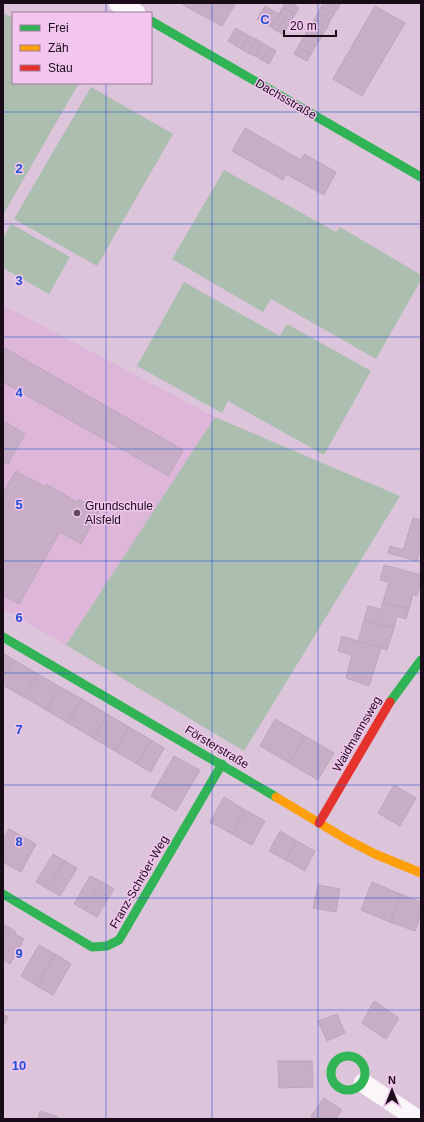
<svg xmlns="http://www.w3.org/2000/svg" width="424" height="1122" viewBox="0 0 424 1122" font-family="Arial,sans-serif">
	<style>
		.built { fill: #ddb6d9 }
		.green { fill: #abbeb0 }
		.building { fill: #c7adc5; stroke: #bba8ba }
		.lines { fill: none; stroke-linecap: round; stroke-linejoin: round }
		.street { stroke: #faf6f9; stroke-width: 19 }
		.fast { stroke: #30b455; stroke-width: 9 }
		.slow { stroke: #ff9f0a; stroke-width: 9 }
		.jam { stroke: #e5322d; stroke-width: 9 }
		.grid { fill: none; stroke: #1d4ed8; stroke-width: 1; stroke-opacity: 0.55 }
		.poi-dot { fill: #5e4c5d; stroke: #f3c6ef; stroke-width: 1.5 }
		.labels { text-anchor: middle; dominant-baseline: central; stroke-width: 3; stroke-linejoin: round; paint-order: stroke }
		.street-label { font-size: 12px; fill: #1a0b19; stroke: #f3c6ef }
		.poi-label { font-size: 12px; fill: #1a0b19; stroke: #f3c6ef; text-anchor: start }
		.grid-label { font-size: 13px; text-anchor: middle; font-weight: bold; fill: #1d4ed8; stroke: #f3c6ef; stroke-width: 3; stroke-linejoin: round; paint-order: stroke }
	</style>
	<rect width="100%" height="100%" fill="#dcc4da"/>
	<polygon class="built" points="3,305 215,417 66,645 3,609"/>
	<g class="green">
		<polygon points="3,13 13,18 13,83 79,83 4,213"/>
		<polygon points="91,87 173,134 97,266 14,219"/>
		<polygon points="224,170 336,232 340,227 421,275 421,280 376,359 271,299 263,312 172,259"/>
		<polygon points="11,224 70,257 49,294 3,268 3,238"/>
		<polygon points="184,282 280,336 287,324 371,371 324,455 228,401 222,413 137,366"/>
		<polygon points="215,417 400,496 244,751 66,645"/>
	</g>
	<g class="building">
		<polygon points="185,3 236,3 222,26 183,5"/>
		<polygon points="285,3 291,3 299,8 295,14 283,7"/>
		<polygon points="324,3 330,3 338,8 334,14 321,7"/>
		<polygon points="330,3 341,3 338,8"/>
		<polygon points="265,6 272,10 264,23 257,19"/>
		<polygon points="375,6 405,23 362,96 333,79"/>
		<polygon points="283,7 295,14 291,21 279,14"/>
		<polygon points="321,7 334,14 330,21 318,13"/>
		<polygon points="272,10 279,14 271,27 264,23"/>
		<polygon points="318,13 330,21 327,28 314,20"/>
		<polygon points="279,14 285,17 277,31 271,27"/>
		<polygon points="285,17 291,21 283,34 277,31"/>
		<polygon points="314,20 327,28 323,34 310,27"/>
		<polygon points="310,27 323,34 319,41 306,33"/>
		<polygon points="236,28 242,32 235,45 228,41"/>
		<polygon points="242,32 249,36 241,49 235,45"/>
		<polygon points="306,33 319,41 315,47 302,40"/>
		<polygon points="249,36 256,39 248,53 241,49"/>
		<polygon points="256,39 262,43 255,56 248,53"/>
		<polygon points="302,40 315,47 311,54 298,47"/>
		<polygon points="262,43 269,47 262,60 255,56"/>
		<polygon points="269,47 276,51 269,64 262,60"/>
		<polygon points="298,47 311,54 307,61 294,54"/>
		<polygon points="245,128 301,160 304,154 336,172 324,195 286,174 283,180 232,151"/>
		<polygon points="3,347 183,450 169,476 3,382"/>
		<polygon points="3,421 25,434 8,464 3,461"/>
		<polygon points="16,471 45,487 46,484 77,502 79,499 99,511 81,544 60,532 19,604 3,595 3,493"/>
		<polygon points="413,518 421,520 421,555 419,554 417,561 388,553 390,546 403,550"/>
		<polygon points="384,565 421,575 421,581 417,596 413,594 409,609 383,602 389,582 380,580"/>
		<polygon points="383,602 409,609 406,619 397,616 394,628 364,620 368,606 381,609"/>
		<polygon points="364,620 394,628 387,650 358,641"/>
		<polygon points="342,636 381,648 369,686 346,678 352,655 338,651"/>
		<polygon points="3,653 14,660 3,678"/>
		<polygon points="14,660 38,674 24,697 3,685 3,678"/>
		<polygon points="38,674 60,687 46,710 24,697"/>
		<polygon points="60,687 82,699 68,723 46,710"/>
		<polygon points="82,699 107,714 93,738 68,723"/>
		<polygon points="107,714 129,727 115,751 93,738"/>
		<polygon points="275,719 305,736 289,763 260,746"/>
		<polygon points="129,727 151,740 137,764 115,751"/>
		<polygon points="305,736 334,753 318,780 289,763"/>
		<polygon points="151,740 164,748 151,772 137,764"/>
		<polygon points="174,756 200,770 176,811 151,796"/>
		<polygon points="394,785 416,798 400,826 378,813"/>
		<polygon points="224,797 245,810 232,834 210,822"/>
		<polygon points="245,810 265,821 252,845 232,834"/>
		<polygon points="9,829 36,844 21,872 3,862 3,839"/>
		<polygon points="280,831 297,841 286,860 269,851"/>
		<polygon points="297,841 315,851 305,871 286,860"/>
		<polygon points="53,854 65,861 48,889 36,882"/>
		<polygon points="65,861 77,868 60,896 48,889"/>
		<polygon points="90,876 102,882 85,910 74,904"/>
		<polygon points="102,882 114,889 97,917 85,910"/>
		<polygon points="372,882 400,894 390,922 361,910"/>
		<polygon points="318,885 340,889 336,912 313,908"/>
		<polygon points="400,894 421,902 421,914 415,931 390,922"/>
		<polygon points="3,924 10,928 3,939"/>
		<polygon points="10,928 16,932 15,934 24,939 10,964 3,960 3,939"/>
		<polygon points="39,945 55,954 37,986 21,976"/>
		<polygon points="55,954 71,964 53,995 37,986"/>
		<polygon points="374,1001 399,1018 386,1039 362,1023"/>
		<polygon points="3,1014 8,1017 3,1027"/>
		<polygon points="337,1014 345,1033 327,1041 318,1021"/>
		<polygon points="278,1061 312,1061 313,1087 279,1088"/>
		<polygon points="324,1098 342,1110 336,1119 316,1119 311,1116"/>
		<polygon points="40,1111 58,1117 58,1119 38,1119"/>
	</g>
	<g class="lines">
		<g class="street">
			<polyline points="118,3 136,13"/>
			<polyline points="363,1083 417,1119"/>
		</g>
		<g class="fast">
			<polyline points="151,21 421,177"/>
			<polyline points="3,637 276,797"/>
			<polyline points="390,702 421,660"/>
			<polyline points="3,894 92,947 107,946 119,940 222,764"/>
			<circle cx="348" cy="1073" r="17"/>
		</g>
		<polyline class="slow" points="276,797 346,839 375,854 421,873"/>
		<polyline class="jam" points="319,823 390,702"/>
	</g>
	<path class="grid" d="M 106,3 L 106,13M 212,3 L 212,1119M 318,3 L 318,1119M 106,83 L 106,1119M 3,112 L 421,112M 3,224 L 421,224M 3,337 L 421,337M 3,449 L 421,449M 3,561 L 421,561M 3,673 L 421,673M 3,785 L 421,785M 3,898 L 421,898M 3,1010 L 421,1010"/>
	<circle class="poi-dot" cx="77" cy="513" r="4"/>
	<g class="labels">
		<g class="street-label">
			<text transform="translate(286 99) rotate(30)">Dachsstraße</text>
			<text transform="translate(357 734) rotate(-60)">Waidmannsweg</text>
			<text transform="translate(217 747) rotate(31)">Försterstraße</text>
			<text transform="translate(139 882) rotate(-60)">Franz-Schröer-Weg</text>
		</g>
		<g class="poi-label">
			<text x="85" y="506">Grundschule<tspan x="85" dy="14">Alsfeld</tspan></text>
		</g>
	</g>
	<g class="grid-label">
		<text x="265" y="24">C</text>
		<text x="19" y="173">2</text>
		<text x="19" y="285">3</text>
		<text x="19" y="397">4</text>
		<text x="19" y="509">5</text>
		<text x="19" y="622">6</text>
		<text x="19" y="734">7</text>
		<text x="19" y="846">8</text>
		<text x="19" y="958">9</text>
		<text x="19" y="1070">10</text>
	</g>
	<rect width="424" height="1122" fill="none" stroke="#1a0b19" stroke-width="8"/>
	<rect x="12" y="12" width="140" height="72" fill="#f3c6ef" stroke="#9c7b99"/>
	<rect x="20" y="25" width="20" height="6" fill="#30b455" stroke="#9c7b99"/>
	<text x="48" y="32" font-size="12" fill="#1a0b19">Frei</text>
	<rect x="20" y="45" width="20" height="6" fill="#ff9f0a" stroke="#9c7b99"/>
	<text x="48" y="52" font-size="12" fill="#1a0b19">Zäh</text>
	<rect x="20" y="65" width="20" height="6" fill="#e5322d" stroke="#9c7b99"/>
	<text x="48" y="72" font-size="12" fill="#1a0b19">Stau</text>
	<g transform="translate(392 1090)" stroke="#f3c6ef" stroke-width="3" paint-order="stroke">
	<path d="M0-3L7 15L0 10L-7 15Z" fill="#1a0b19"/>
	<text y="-6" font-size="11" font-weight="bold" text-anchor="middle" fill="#1a0b19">N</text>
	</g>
	<path d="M284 30v6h52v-6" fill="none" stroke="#1a0b19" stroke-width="2"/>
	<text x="290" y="30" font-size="12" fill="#1a0b19" stroke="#f3c6ef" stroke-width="3" paint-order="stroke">20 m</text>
</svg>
